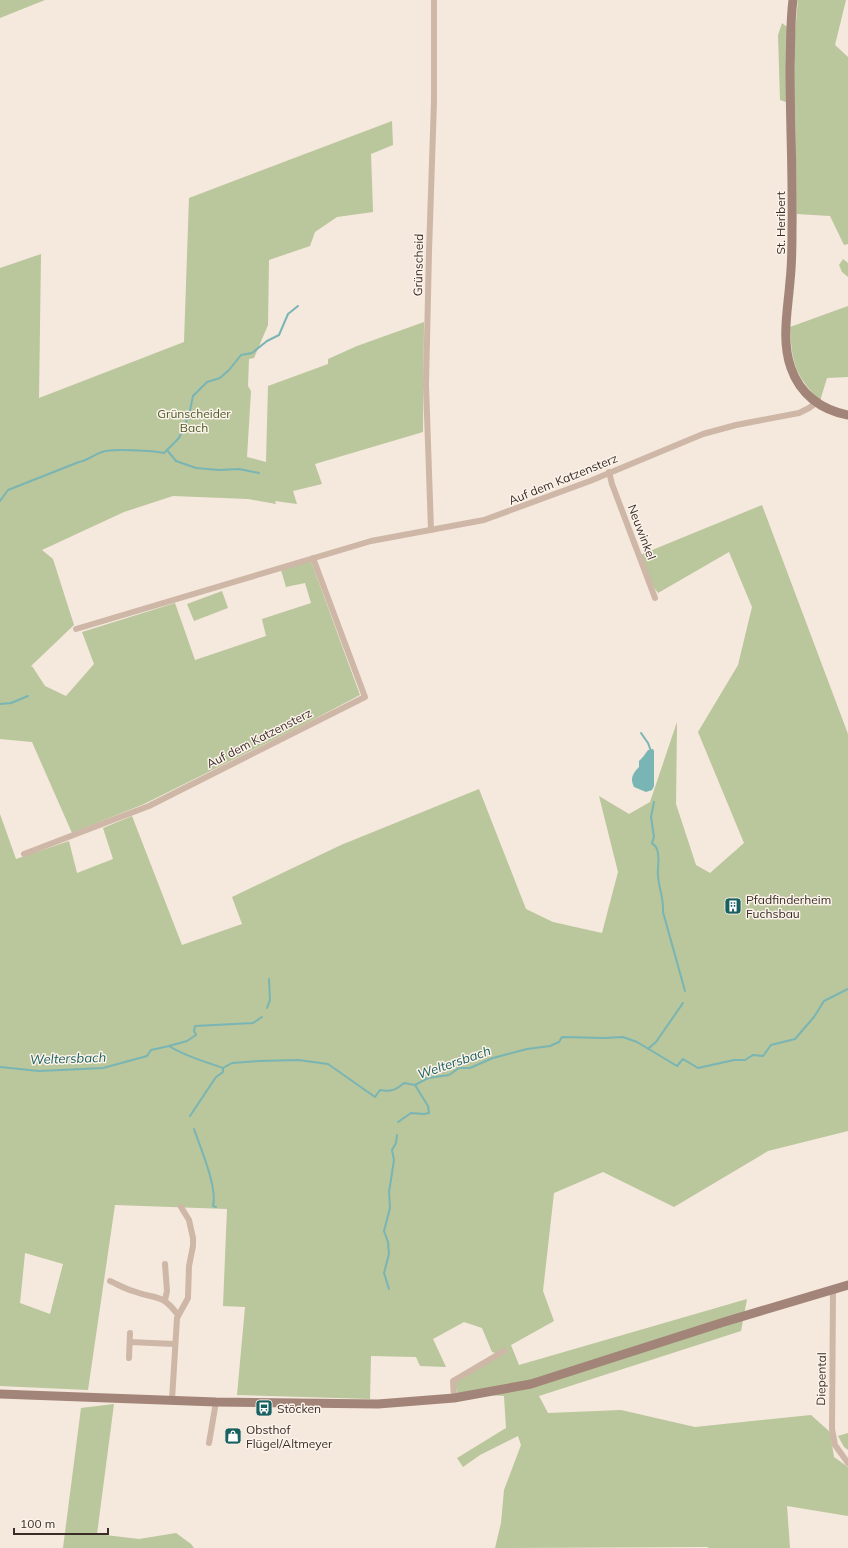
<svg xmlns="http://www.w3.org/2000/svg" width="848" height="1548" viewBox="0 0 848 1548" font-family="Mulish,sans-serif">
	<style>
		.green { fill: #bac69b; fill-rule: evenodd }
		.water { fill: #79b5b4 }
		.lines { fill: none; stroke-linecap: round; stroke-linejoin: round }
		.stream { stroke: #79b5b4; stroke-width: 2 }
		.street { stroke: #ceb7a7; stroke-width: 6 }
		.secondary { stroke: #a28578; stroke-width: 9 }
		.labels { text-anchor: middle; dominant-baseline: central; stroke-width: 3; stroke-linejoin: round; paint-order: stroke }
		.street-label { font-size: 12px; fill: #3a2d28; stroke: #fcf3ea }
		.park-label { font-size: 12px; fill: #4c5b29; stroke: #fcf3ea }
		.poi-label { font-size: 12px; fill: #3a2d28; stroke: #fcf3ea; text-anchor: start }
		.water-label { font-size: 13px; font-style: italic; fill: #196060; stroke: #fcf3ea }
	</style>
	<rect width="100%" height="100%" fill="#f5e8dd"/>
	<g class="green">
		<polygon points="0,0 45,0 0,18"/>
		<polygon points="798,0 846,0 835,45 848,57 848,244 844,245 830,216 797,214 795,105 780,100 778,35 782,23 795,33"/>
		<polygon points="392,121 393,145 371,154 373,212 337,217 315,232 310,246 269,260 268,325 254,358 249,359 248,386 251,391 247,457 266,462 268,386 328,364 328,359 357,346 424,322 423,432 315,464 322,484 293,491 297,504 275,501 276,504 248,499 173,496 124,512 42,550 53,559 74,625 30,667 32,666 45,686 66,696 94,664 82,632 175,603 195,660 266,636 262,619 311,603 305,583 286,587 281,570 311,561 360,695 301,726 144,804 72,833 32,742 0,739 0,268 41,254 39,398 184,342 189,198"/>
		<polygon points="843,259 848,263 848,277 842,272 839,265"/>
		<path d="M 848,306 L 848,377 L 827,378 L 820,401 C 794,374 792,363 790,327 Z"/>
		<path d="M 762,505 L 848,734 L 848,1131 L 768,1151 L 674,1207 L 603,1172 L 554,1193 L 543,1291 L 554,1321 L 511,1345 L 519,1365 L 747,1299 L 741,1331 L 539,1396 L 548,1413 L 621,1410 L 695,1427 L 811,1415 L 830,1432 L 834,1457 L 848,1467 L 848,1516 L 787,1506 L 790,1548 L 709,1548 L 707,1547 L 495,1548 L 501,1523 L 504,1490 L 521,1445 L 518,1436 L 480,1455 L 463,1467 L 457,1458 L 506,1428 L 504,1396 L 457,1393 L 455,1382 L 499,1354 L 492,1352 L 482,1328 L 464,1322 L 433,1339 L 446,1367 L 420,1366 L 416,1357 L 371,1356 L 370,1399 L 237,1395 L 245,1307 L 223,1306 L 227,1209 L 115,1205 L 88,1390 L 0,1386 L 0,814 L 16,859 L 69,841 L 77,873 L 113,859 L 103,828 L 132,816 L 182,945 L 242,924 L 232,897 L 341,845 L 479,789 L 526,909 L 553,922 L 602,933 L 618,872 L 599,796 L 629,814 L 650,802 L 677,722 L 676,804 L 696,865 L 710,873 L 744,843 L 698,732 L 738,665 L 752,607 L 729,552 L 658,593 L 653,586 L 640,555 ZM 25,1253 L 63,1264 L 50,1314 L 20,1303 Z"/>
		<polygon points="222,591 228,608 194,621 187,604"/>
		<polygon points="114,1404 97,1534 139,1539 176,1533 191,1544 194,1548 63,1548 81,1408"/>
		<polygon points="848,1433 848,1450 844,1447 838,1436"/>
	</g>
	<path class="water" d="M 653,749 L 654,751 L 654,786 L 652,790 L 646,792 L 634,787 C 630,779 632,774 639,767 L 639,761 L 643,757 L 648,750 Z"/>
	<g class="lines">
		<g class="stream">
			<polyline points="167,450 176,461 196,468 219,470 239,469 259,473"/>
			<path d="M 0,501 L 8,490 L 79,462 C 88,460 93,455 102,452 C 111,448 154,451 164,453 L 179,438 L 189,415 L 193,396 L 207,382 L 220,378 L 229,370 L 241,355 L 252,353 L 267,341 L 279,335 L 288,314 L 298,306"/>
			<polyline points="0,704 11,703 28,696"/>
			<polyline points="641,733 648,743 651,751"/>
			<path d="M 654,802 L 651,817 L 654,837 L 652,843 C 653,844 655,846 656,847 C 661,856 657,867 658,876 C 659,888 664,900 663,912 L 685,991"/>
			<polyline points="267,1008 270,1000 269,979"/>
			<polyline points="169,1046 187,1041 196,1035 194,1031 195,1026 253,1023 262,1017"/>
			<polyline points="649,1048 656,1042 683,1003"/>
			<path d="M 0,1067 L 39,1071 L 103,1068 L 147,1056 L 151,1050 L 169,1046 C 186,1057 204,1061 223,1068 L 232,1063 L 258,1061 L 298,1060 L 328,1064 L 375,1097 L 380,1090 C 391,1092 396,1090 404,1083 L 415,1085 L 428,1078 L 449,1075 L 459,1068 L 470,1068 L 493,1058 L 527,1049 L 550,1046 L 559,1042 L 562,1037 L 604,1038 L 623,1037 L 637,1042 L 677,1066 L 683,1059 L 698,1068 L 734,1060 L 745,1060 L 753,1055 L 763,1056 L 771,1045 L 795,1039 L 814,1017 L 824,1001 L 848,989"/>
			<polyline points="190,1116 216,1077 223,1072 223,1068"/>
			<polyline points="398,1122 411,1113 424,1114 429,1113 428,1106 415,1085"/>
			<path d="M 194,1129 C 200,1147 218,1188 213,1206 L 216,1207"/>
			<polyline points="389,1289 384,1273 389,1254 388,1242 384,1231 390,1208 389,1192 394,1160 392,1150 396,1143 397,1135"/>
		</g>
		<g class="street">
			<polyline points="609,472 612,484 655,598"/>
			<polyline points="431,530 426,385 429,252 434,101 434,0"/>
			<polyline points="76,629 371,541 484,520 590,481 703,434 736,425 799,413 809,408 816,403"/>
			<polyline points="24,854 149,806 365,697 313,558"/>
			<polyline points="165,1264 167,1291 165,1300"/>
			<path d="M 110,1281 C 117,1284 125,1289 133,1291 C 156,1300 161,1292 178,1315"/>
			<polyline points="833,1290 832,1429 835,1445 848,1463"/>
			<polyline points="130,1342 174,1344"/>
			<polyline points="129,1358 130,1333"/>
			<polyline points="454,1398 453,1381 504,1351"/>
			<polyline points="172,1400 177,1318 188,1298 189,1266 193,1246 193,1238 189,1220 181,1207"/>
			<polyline points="209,1443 216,1402"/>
		</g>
		<g class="secondary">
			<path d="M 793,0 C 790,22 791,44 790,66 C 790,121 793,175 792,230 C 792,247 792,264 790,281 C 788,309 781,340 791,368 C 800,394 821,410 848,415"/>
			<polyline points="0,1394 216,1402 378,1404 454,1398 531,1384 724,1322 848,1285"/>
		</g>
	</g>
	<defs>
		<g id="building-square" transform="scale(0.9)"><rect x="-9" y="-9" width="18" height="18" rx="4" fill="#196060" stroke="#fcf3ea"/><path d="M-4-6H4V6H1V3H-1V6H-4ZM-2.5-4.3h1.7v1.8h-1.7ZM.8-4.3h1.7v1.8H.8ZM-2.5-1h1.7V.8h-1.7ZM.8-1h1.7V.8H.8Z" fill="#fff"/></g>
		<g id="bus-square" transform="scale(0.9)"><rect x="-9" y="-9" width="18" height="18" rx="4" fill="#196060" stroke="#fcf3ea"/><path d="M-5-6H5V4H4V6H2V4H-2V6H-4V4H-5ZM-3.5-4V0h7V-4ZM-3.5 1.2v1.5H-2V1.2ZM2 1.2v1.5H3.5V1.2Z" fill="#fff"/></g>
		<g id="shop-square" transform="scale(0.9)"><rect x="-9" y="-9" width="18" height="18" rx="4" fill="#196060" stroke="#fcf3ea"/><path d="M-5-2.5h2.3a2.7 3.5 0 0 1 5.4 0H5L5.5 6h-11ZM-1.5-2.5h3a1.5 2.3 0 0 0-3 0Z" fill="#fff"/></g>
	</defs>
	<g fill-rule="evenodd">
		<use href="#building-square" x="733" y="906"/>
		<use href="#bus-square" x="264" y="1408"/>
		<use href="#shop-square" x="233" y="1436"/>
	</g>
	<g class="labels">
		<g class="street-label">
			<text transform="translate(780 223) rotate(-90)">St. Heribert</text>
			<text transform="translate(418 265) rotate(-89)">Grünscheid</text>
			<text transform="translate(563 479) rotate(-22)">Auf dem Katzensterz</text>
			<text transform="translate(642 532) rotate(69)">Neuwinkel</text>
			<text transform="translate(259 738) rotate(-27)">Auf dem Katzensterz</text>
			<text transform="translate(821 1379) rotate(-89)">Diepental</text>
		</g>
		<g class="park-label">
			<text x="194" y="413">Grünscheider<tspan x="194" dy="14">Bach</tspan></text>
		</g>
		<g class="poi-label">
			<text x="746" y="899">Pfadfinderheim<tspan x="746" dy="14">Fuchsbau</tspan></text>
			<text x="277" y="1408">Stöcken</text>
			<text x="246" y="1429">Obsthof<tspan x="246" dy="14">Flügel/Altmeyer</tspan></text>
		</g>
		<g class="water-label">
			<text transform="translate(68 1058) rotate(-2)">Weltersbach</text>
			<text transform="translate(454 1062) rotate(-19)">Weltersbach</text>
		</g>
	</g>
	<path d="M14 1528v6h94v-6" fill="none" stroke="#3a2d28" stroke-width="2"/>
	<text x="20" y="1528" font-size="12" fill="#3a2d28" stroke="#fcf3ea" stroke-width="3" paint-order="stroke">100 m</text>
</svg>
